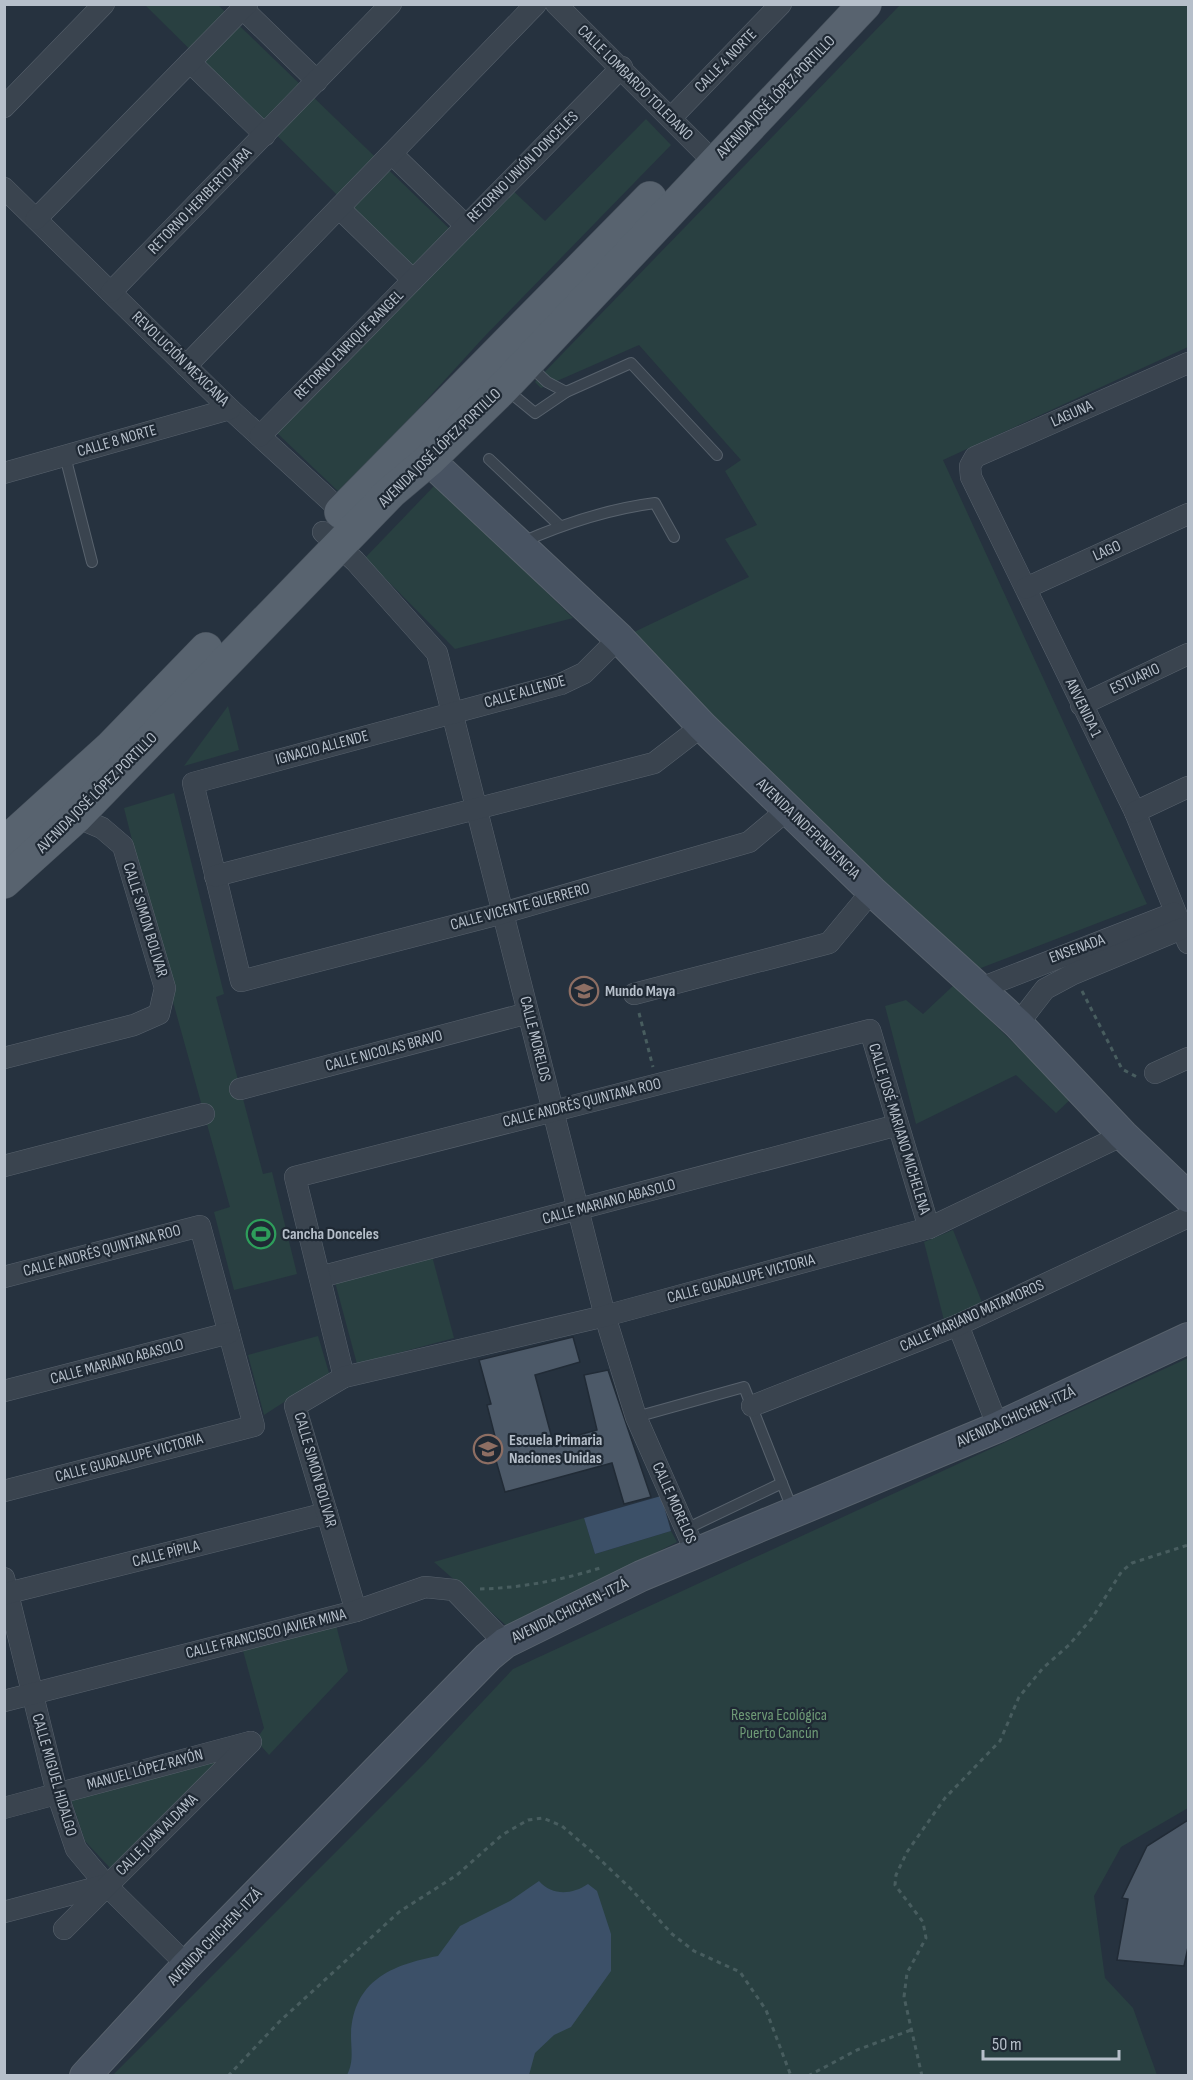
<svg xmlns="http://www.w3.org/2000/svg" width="1193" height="2080" viewBox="0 0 1193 2080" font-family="'Sofia Sans Condensed',sans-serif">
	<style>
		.green { fill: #294041 }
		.water { fill: #3c5068 }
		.building { fill: #4c5968; stroke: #212b36; stroke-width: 1.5 }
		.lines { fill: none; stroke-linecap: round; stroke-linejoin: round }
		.lane-casing { stroke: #58626d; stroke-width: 12 }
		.street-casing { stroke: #58626d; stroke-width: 22 }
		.secondary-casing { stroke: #58626d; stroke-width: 32 }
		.primary-casing { stroke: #434d58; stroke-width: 34 }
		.path { stroke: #485d5f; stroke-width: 3; stroke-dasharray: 4.5 4.5; stroke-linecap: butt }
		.lane { stroke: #3a444f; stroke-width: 10 }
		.street { stroke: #3a444f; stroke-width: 21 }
		.secondary { stroke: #485362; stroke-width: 30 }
		.primary { stroke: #58636f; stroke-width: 33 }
		.labels { text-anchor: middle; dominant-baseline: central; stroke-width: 4.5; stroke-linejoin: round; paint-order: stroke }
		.street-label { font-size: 16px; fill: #b6bfca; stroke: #1f2934 }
		.poi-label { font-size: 16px; font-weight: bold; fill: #b6bfca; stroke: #1f2934; text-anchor: start }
		.park-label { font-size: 16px; fill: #6e9a76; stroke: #1f2934 }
	</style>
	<rect width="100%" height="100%" fill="#26323f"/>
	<g class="green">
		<polygon points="145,5 218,5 458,237 508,186 545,221 646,119 671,145 483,338 341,494 275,431 423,280"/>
		<polygon points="900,5 1188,5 1188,347 943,460 1147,904 973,971 630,634 749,577 725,539 757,525 725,471 741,460 639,345 541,388 535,382"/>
		<polygon points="436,484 573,618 455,649 365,558"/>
		<polygon points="228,706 239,750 184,766"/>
		<polygon points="174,793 224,994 216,997 263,1174 272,1172 297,1274 234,1290 214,1212 230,1207 170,991 124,808"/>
		<polygon points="954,985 1071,1099 1056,1113 1016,1075 916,1124 885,1006 906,1000 923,1014"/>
		<polygon points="953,1230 985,1310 945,1324 924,1242"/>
		<polygon points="432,1256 454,1338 357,1364 335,1282"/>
		<polygon points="318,1336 329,1373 264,1415 248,1355"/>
		<polygon points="1188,1358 1188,1808 1121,1847 1094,1896 1105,1978 1133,2008 1157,2075 112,2076 424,1764 513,1669"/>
		<polygon points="584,1518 595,1554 671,1531 677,1542 508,1627 434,1562"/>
		<polygon points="335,1621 348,1671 269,1755 256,1740 264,1728 242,1647"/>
		<polygon points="241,1747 112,1870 85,1841 70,1796"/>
	</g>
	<g class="water">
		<polygon points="661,1496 671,1531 595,1554 584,1518"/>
		<path d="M 539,1881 C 552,1896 572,1895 588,1884 L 597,1891 L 611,1934 L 611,1971 L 571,2027 L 554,2035 L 535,2053 L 529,2075 L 347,2075 C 354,2061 351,2050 351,2035 C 353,1981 391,1965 438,1956 L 460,1926 L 510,1901 Z"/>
	</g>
	<g class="building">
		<polygon points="573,1337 580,1362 535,1375 553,1442 597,1430 584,1375 608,1370 651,1497 624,1504 612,1463 505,1492 495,1457 500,1456 487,1405 491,1404 479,1360"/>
		<polygon points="1188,1820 1188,1947 1184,1966 1117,1960 1128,1899 1122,1898 1147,1846"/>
	</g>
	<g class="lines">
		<g class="lane-casing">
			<g id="lane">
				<polyline points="530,366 547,382 566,392"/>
				<polyline points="506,389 535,413 566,392 631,363 717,455"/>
				<polyline points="65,456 92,562"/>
				<polyline points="489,459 560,526"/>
				<path d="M 520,543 C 563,524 608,509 655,503 L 674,537"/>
				<polyline points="636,1417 744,1387 793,1511"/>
				<polyline points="684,1530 782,1483"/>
			</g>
		</g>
		<g class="street-casing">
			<g id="street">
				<polyline points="556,4 714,162"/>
				<polyline points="243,9 317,81"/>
				<polyline points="190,62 265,135"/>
				<polyline points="4,107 104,4"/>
				<polyline points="671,118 781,4"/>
				<polyline points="392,154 466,226"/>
				<polyline points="4,188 230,409 349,518"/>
				<polyline points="339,208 413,280"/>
				<polyline points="36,219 247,4"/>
				<polyline points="111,292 391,4"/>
				<polyline points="1188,363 975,457 970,466 971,477 1135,812 1188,943"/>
				<polyline points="186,366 536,4"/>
				<polyline points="260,436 622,67"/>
				<polyline points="4,473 230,409"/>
				<polyline points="323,532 355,561 437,653 605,1316 636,1417 697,1555"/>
				<polyline points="1026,588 1188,514"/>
				<polyline points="619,638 584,673 561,684 193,783 241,981 503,913 749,842 787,810"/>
				<polyline points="1081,705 1188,654"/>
				<polyline points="1135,812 1188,787"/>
				<polyline points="215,876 654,763 702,726"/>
				<polyline points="981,988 1174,913"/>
				<polyline points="634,994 829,943 872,891"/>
				<polyline points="1018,1024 1045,989 1073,974 1181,929"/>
				<polyline points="4,1058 134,1025 159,1014 165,988 123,846 102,828 76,817"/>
				<polyline points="1155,1073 1188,1058"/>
				<polyline points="240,1089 528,1013"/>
				<polyline points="4,1166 204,1114"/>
				<polyline points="4,1277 200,1226 254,1426 4,1491"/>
				<polyline points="320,1277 898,1125"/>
				<polyline points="958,1325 998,1427"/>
				<polyline points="344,1377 295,1177 870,1030 929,1228"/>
				<polyline points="4,1391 229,1333"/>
				<polyline points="752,1406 958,1325 1188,1217"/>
				<polyline points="4,1578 57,1793 76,1849 106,1885 187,1965"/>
				<polyline points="4,1594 327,1513"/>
				<polyline points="356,1611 295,1406 344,1377 605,1316 929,1228 1123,1135"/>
				<polyline points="4,1701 356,1611 425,1587 454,1590 505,1643"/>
				<polyline points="4,1808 250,1742"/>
				<polyline points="4,1912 106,1885"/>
				<polyline points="64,1929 251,1742"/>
			</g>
		</g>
		<g class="secondary-casing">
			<g id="secondary">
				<polyline points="429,460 619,638 702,726 872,891 1018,1024 1123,1135 1188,1197"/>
				<polyline points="85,2076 187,1965 488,1657 505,1643 641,1576 998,1427 1188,1338"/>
			</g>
		</g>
		<g class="primary-casing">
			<g id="primary">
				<polyline points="341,512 650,198"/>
				<polyline points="4,844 111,747 206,649"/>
				<polyline points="4,882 76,817 391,492 429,460 504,387 865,4"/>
			</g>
		</g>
		<g class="path">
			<polyline points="1082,991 1122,1069 1137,1077"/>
			<polyline points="639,1013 653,1067"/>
			<path d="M 480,1589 C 521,1588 562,1580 600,1568"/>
			<polyline points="228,2076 279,2022 399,1912 457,1875 502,1835 528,1820 543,1818 562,1826 591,1851 630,1888 672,1934 694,1951 740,1972 766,2010 791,2076"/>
			<polyline points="808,2076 857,2050 911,2030"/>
			<polyline points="922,2076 904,1997 907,1973 926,1938 923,1922 895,1885 896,1875 907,1852 945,1798 1000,1741 1019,1697 1043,1668 1069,1645 1092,1618 1122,1571 1132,1563 1188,1545"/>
		</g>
		<use href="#lane" class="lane"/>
		<use href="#street" class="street"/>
		<use href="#secondary" class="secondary"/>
		<use href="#primary" class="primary"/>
	</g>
	<defs>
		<g id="school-ring" transform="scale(1.5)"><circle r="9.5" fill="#1f2934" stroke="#8d6e63" stroke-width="1.5"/><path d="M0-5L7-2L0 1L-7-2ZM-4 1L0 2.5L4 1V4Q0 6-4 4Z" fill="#8d6e63"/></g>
		<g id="stadium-ring" transform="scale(1.5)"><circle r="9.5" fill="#1f2934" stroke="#2e9e5b" stroke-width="1.5"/><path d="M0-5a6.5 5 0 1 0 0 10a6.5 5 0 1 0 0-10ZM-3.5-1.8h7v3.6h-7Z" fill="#2e9e5b"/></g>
	</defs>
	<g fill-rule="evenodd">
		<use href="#school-ring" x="584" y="991"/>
		<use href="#stadium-ring" x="261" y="1234"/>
		<use href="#school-ring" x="488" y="1449"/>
	</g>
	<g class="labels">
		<g class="street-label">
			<text transform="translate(726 61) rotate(-46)">CALLE 4 NORTE</text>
			<text transform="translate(635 83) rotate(45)">CALLE LOMBARDO TOLEDANO</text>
			<text transform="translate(776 97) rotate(-46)">AVENIDA JOSÉ LÓPEZ PORTILLO</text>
			<text transform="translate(523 167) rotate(-45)">RETORNO UNIÓN DONCELES</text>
			<text transform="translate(200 201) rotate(-46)">RETORNO HERIBERTO JARA</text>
			<text transform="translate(349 345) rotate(-45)">RETORNO ENRIQUE RANGEL</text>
			<text transform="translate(180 359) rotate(44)">REVOLUCIÓN MEXICANA</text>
			<text transform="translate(1072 414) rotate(-24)">LAGUNA</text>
			<text transform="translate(117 441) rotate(-16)">CALLE 8 NORTE</text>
			<text transform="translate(440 448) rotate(-44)">AVENIDA JOSÉ LÓPEZ PORTILLO</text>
			<text transform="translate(1107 551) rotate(-24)">LAGO</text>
			<text transform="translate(1135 679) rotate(-25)">ESTUARIO</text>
			<text transform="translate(525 692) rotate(-16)">CALLE ALLENDE</text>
			<text transform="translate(1083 708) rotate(64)">ANVENIDA 1</text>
			<text transform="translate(322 748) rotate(-15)">IGNACIO ALLENDE</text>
			<text transform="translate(97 793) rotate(-45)">AVENIDA JOSÉ LÓPEZ PORTILLO</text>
			<text transform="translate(808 829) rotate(44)">AVENIDA INDEPENDENCIA</text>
			<text transform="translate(520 907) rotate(-15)">CALLE VICENTE GUERRERO</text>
			<text transform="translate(145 920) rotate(73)">CALLE SIMON BOLIVAR</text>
			<text transform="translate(1077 949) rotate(-20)">ENSENADA</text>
			<text transform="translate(535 1039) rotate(76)">CALLE MORELOS</text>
			<text transform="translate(384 1051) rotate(-15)">CALLE NICOLAS BRAVO</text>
			<text transform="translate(582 1103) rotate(-14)">CALLE ANDRÉS QUINTANA ROO</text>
			<text transform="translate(899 1129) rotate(73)">CALLE JOSÉ MARIANO MICHELENA</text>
			<text transform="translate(609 1202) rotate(-15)">CALLE MARIANO ABASOLO</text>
			<text transform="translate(102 1251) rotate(-15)">CALLE ANDRÉS QUINTANA ROO</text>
			<text transform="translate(741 1279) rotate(-15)">CALLE GUADALUPE VICTORIA</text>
			<text transform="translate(972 1316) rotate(-24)">CALLE MARIANO MATAMOROS</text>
			<text transform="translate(117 1362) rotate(-15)">CALLE MARIANO ABASOLO</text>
			<text transform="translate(1016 1417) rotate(-24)">AVENIDA CHICHEN-ITZÁ</text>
			<text transform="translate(129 1458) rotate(-15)">CALLE GUADALUPE VICTORIA</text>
			<text transform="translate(315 1470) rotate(74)">CALLE SIMON BOLIVAR</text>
			<text transform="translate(674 1503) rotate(66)">CALLE MORELOS</text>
			<text transform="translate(166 1554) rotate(-14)">CALLE PÍPILA</text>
			<text transform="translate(570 1611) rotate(-26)">AVENIDA CHICHEN-ITZÁ</text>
			<text transform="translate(266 1634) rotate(-14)">CALLE FRANCISCO JAVIER MINA</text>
			<text transform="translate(145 1770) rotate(-15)">MANUEL LÓPEZ RAYÓN</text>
			<text transform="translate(54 1775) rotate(74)">CALLE MIGUEL HIDALGO</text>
			<text transform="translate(157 1835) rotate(-45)">CALLE JUAN ALDAMA</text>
			<text transform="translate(215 1937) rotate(-46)">AVENIDA CHICHEN-ITZÁ</text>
		</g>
		<g class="poi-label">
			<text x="605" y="991">Mundo Maya</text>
			<text x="282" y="1234">Cancha Donceles</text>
			<text x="509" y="1440">Escuela Primaria<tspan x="509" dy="18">Naciones Unidas</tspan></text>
		</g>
		<g class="park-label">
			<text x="779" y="1715">Reserva Ecológica<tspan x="779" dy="18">Puerto Cancún</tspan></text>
		</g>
	</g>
	<rect width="1193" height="2080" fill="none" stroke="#b6bfca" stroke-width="12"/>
	<path d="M983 2050v9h136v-9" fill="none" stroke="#b6bfca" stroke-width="3"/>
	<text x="992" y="2050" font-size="18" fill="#b6bfca" stroke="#1f2934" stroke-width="4.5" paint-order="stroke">50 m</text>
</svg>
